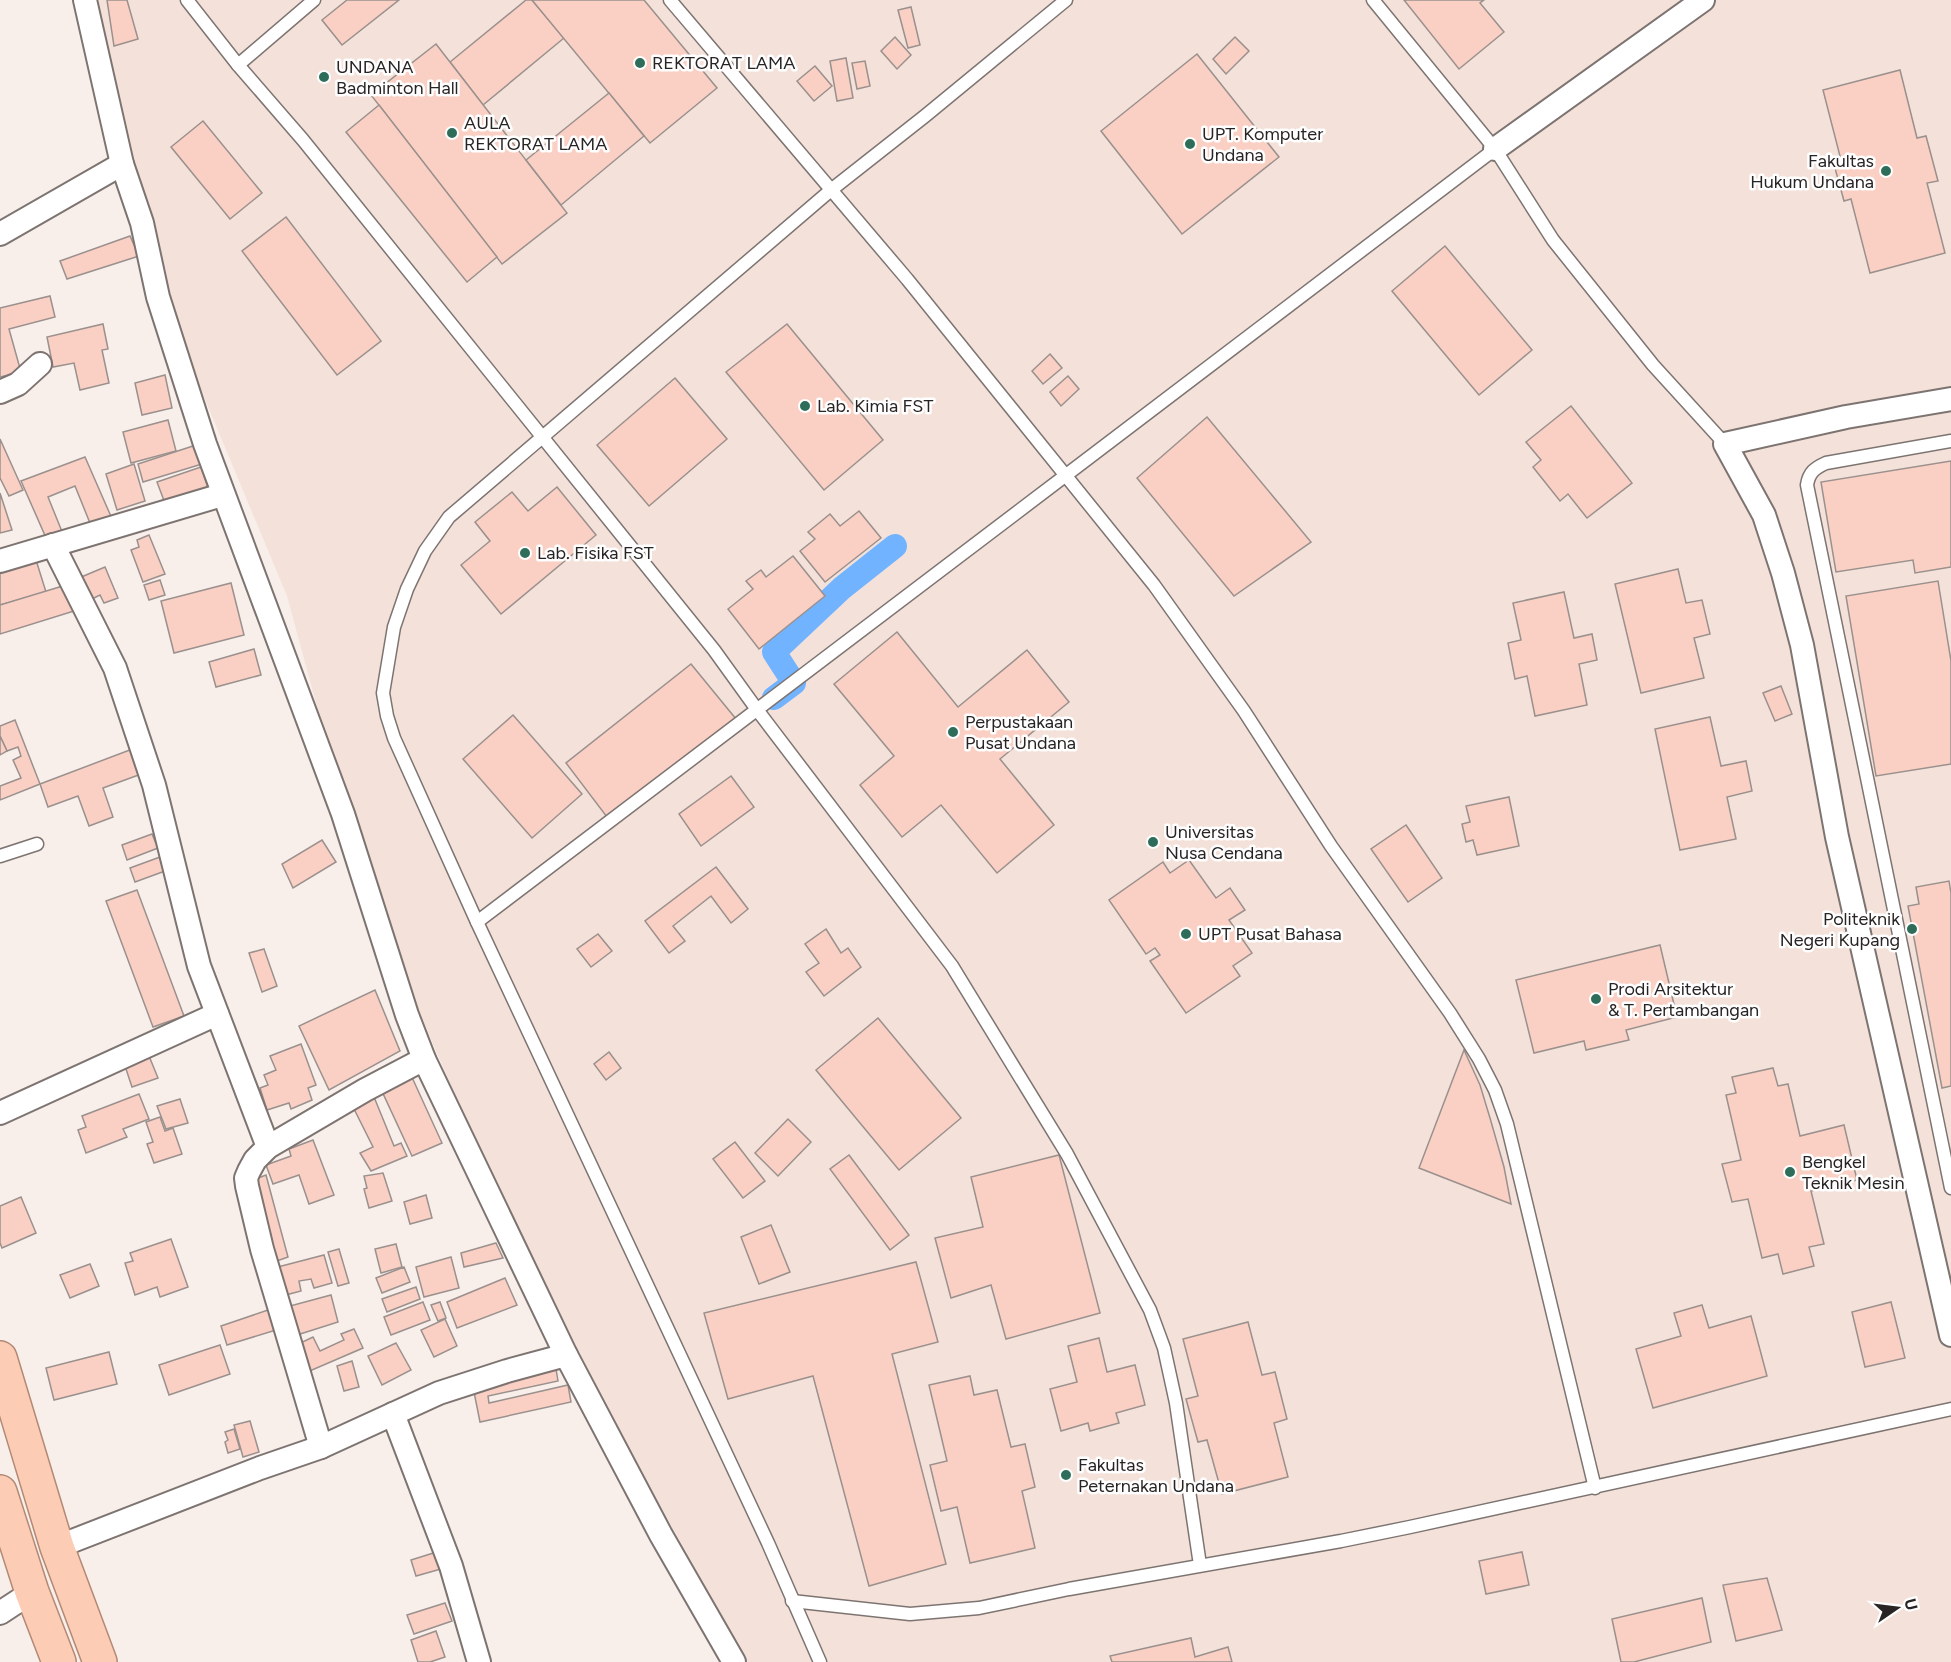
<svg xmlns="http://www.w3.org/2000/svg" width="1951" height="1662" viewBox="0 0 1951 1662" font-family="Figtree,sans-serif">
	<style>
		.built { fill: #f4e2da }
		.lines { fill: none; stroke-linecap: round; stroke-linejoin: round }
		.canal { stroke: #72b3ff; stroke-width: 24 }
		.building { fill: #fbd0c4; stroke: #9a908d; stroke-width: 1.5 }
		.service-casing { stroke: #7d7471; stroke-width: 15 }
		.minor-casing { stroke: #7d7471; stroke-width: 26 }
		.trunk-casing { stroke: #b28975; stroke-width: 36 }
		.service { stroke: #fff; stroke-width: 12 }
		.minor { stroke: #fff; stroke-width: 22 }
		.trunk { stroke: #fcccb4; stroke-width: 33 }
		.poi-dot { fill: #2e6d5a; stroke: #fefefe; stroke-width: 2 }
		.labels { text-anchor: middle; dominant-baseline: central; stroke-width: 5; stroke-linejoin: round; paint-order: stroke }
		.poi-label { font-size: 18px; fill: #282423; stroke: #fefefe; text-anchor: start }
	</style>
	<rect width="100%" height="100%" fill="#f8eeea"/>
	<polygon class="built" points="94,0 1951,0 1951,1662 748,1662 622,1438 478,1148 376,912 335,773 287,596 189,361 123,124"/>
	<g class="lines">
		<polyline class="canal" points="774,698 794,683 774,652 842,588 895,546"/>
	</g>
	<g class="building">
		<polygon points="107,0 127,0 138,39 114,46"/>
		<polygon points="347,0 399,0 342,45 322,20"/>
		<polygon points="526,0 532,0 564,38 483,105 450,62"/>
		<polygon points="532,0 644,0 717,88 650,143"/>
		<polygon points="1404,0 1484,0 1480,3 1504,32 1459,69"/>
		<polygon points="911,7 920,45 908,48 898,10"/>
		<polygon points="895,37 911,55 897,69 881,51"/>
		<polygon points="1235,37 1249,51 1226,74 1213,59"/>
		<polygon points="436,44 567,213 502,264 371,95"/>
		<polygon points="1197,54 1279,157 1182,234 1101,131"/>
		<polygon points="846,58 853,98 837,101 830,61"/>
		<polygon points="865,61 870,86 857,89 852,63"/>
		<polygon points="815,66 832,86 814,101 797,81"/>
		<polygon points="1900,70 1917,138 1926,136 1938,181 1927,183 1945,253 1870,273 1851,199 1844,201 1833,161 1841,160 1823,90"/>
		<polygon points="609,93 644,136 561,205 526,160"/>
		<polygon points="379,105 497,257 467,282 346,132"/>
		<polygon points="203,121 262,193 230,219 171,147"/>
		<polygon points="286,217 381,341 337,375 242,251"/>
		<polygon points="130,236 139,256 67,279 60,261"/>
		<polygon points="1445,246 1532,350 1479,395 1392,291"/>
		<polygon points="50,296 55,317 9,329 21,372 0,377 0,308"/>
		<polygon points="103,324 108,349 102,350 109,383 80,390 74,363 53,367 47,337"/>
		<polygon points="787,324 883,440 824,490 726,372"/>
		<polygon points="1050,354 1062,368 1043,384 1032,371"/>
		<polygon points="165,375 172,408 142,415 135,383"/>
		<polygon points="1068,376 1079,389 1061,406 1050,392"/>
		<polygon points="675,378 727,439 649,506 597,445"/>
		<polygon points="1571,406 1632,483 1587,518 1568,494 1560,501 1533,467 1541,460 1526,442"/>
		<polygon points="1207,417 1311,542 1234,596 1137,478"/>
		<polygon points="168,420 176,451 131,463 123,432"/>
		<polygon points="0,439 23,490 9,496 0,478"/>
		<polygon points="196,445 202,464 143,482 138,464"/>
		<polygon points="85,457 113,521 92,528 75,486 48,497 63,534 47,540 21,481"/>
		<polygon points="1951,461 1951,567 1915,573 1913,560 1836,572 1821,482"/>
		<polygon points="134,464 145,501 117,510 106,474"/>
		<polygon points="201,467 209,491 166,506 157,482"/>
		<polygon points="557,487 596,535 501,614 461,565 490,541 475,522 512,492 528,511"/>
		<polygon points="0,493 12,530 0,533"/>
		<polygon points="859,511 881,538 825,582 800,551 815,539 808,532 830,514 840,526"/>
		<polygon points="149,535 165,574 143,582 131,550 139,547 137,540"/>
		<polygon points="793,556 825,596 759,649 728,609 753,589 746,581 761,570 766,577"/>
		<polygon points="36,560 46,592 0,605 0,571"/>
		<polygon points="105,567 118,598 104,603 100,595 90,600 79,578"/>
		<polygon points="1678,569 1686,603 1702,600 1710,634 1694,638 1704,678 1641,693 1615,584"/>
		<polygon points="160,580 165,595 149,600 144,585"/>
		<polygon points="1938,581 1951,661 1951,764 1876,776 1846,596"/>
		<polygon points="231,583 244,635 174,653 161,601"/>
		<polygon points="66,585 74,611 0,634 0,605"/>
		<polygon points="1564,592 1574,638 1592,634 1597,660 1579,664 1587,705 1535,716 1527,676 1515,679 1508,643 1521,640 1513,603"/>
		<polygon points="897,632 958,707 1027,650 1069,702 1000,759 1054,825 997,873 941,805 902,837 860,785 894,756 834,684"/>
		<polygon points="254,649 261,675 216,687 209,662"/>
		<polygon points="691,664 736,719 610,821 566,763"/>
		<polygon points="1781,686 1792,714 1775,721 1763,693"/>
		<polygon points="513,715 582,794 532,838 463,759"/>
		<polygon points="1710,717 1721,766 1746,761 1752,791 1727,797 1736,839 1680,850 1655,729"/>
		<polygon points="15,720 40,784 0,800 0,786 21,778 13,760 21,756 18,747 7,751 0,736 0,726"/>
		<polygon points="0,736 7,751 0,755"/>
		<polygon points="135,748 144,773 103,788 113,817 89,826 78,796 48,807 40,784"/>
		<polygon points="731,776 754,807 701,846 679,814"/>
		<polygon points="1509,797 1519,846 1477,855 1473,840 1466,842 1462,824 1470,822 1466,806"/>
		<polygon points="1406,825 1442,878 1408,902 1371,849"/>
		<polygon points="152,834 158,848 127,860 122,845"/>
		<polygon points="322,840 336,862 293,888 282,864"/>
		<polygon points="160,857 165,871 135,882 130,868"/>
		<polygon points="1189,860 1216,898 1230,888 1245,910 1229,920 1252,953 1233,966 1240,976 1186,1013 1150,961 1160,955 1155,948 1146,954 1109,900 1163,862 1170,873"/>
		<polygon points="716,867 748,909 731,923 711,896 673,926 685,941 669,953 645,921"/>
		<polygon points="1949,881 1951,893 1951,1086 1942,1088 1908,906 1919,904 1916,887"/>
		<polygon points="137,890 184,1016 153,1027 106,901"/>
		<polygon points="826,929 841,953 848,948 861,967 824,996 806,972 819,963 805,944"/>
		<polygon points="598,934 612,951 591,967 577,949"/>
		<polygon points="1660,945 1677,1017 1626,1030 1629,1040 1586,1050 1584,1041 1534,1053 1516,980"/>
		<polygon points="264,949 277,986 262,992 249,953"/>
		<polygon points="375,990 400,1051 329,1090 299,1026"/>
		<polygon points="878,1018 961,1118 899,1170 816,1070"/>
		<polygon points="301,1044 316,1085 308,1088 312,1100 291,1109 289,1103 267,1110 260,1088 268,1085 264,1075 276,1070 270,1056"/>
		<polygon points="1464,1050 1480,1085 1490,1118 1504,1167 1511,1204 1419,1168"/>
		<polygon points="609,1052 621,1068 606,1080 594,1064"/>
		<polygon points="149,1056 158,1078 132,1087 125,1066"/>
		<polygon points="1773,1068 1778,1086 1788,1084 1800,1136 1844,1125 1857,1180 1811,1191 1824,1244 1809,1247 1814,1266 1783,1274 1778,1254 1762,1258 1748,1199 1732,1202 1722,1164 1741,1160 1726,1095 1736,1093 1732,1077"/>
		<polygon points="410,1073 442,1143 412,1156 380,1087"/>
		<polygon points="372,1092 394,1146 401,1143 407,1156 371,1171 360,1153 373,1147 350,1101"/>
		<polygon points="139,1094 149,1119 123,1129 127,1137 86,1153 78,1130 86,1127 82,1116"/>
		<polygon points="180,1099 188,1123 166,1129 157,1106"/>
		<polygon points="160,1117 165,1131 173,1128 182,1154 154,1163 147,1144 153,1142 146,1122"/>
		<polygon points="788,1119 811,1142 778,1176 755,1153"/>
		<polygon points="313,1140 334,1195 309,1204 299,1175 273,1184 266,1165 291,1156 289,1149"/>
		<polygon points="735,1142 765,1181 743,1198 713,1159"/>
		<polygon points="849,1155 909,1235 890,1250 830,1169"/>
		<polygon points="1059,1155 1100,1313 1006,1339 991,1285 951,1298 935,1238 983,1227 971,1177"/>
		<polygon points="383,1173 392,1201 369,1208 364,1189 367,1188 364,1176"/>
		<polygon points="266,1175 288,1257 274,1262 253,1180"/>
		<polygon points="426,1195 432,1218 410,1224 404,1202"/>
		<polygon points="21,1197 36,1233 2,1248 0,1243 0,1206"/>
		<polygon points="771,1225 790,1272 759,1284 741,1237"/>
		<polygon points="171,1239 188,1287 160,1297 157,1287 135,1295 125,1263 133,1261 130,1253"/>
		<polygon points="496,1243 503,1258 464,1267 461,1253"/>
		<polygon points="396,1244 402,1267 381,1273 375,1249"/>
		<polygon points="339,1249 349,1283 338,1286 328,1252"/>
		<polygon points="324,1255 332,1283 314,1288 311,1279 299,1281 301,1291 278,1297 270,1269"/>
		<polygon points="451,1257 459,1288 424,1297 416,1267"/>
		<polygon points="916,1262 938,1342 892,1354 946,1564 869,1586 813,1376 728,1399 704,1313"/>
		<polygon points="90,1264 99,1286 70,1298 60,1275"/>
		<polygon points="404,1267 410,1282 382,1293 376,1278"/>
		<polygon points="505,1278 517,1305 457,1328 447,1302"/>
		<polygon points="416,1287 420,1299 387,1312 382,1299"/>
		<polygon points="331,1295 338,1322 297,1335 290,1306"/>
		<polygon points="423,1302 430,1320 391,1335 384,1317"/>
		<polygon points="440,1302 446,1318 438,1321 431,1305"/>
		<polygon points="1891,1302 1905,1358 1865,1367 1852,1312"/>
		<polygon points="1702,1305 1709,1328 1751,1316 1767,1376 1653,1408 1636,1349 1681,1336 1674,1313"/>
		<polygon points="268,1310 276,1330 227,1345 221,1326"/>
		<polygon points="445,1319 457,1346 434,1357 421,1330"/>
		<polygon points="1248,1322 1262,1375 1275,1372 1287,1419 1274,1423 1288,1477 1222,1494 1207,1440 1198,1442 1186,1399 1198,1396 1183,1339"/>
		<polygon points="354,1329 363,1348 305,1373 294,1346 313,1337 320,1351 344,1340 341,1334"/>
		<polygon points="1099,1338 1107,1372 1135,1365 1145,1405 1116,1413 1119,1423 1090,1431 1088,1423 1061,1431 1050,1389 1077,1382 1068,1346"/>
		<polygon points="396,1343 411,1370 382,1385 368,1356"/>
		<polygon points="220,1345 230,1374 169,1395 159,1365"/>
		<polygon points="109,1352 117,1384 54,1400 46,1368"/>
		<polygon points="352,1361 359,1387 344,1391 337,1366"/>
		<polygon points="556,1369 558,1381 488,1396 489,1403 568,1385 571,1402 480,1422 473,1387"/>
		<polygon points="970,1376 974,1395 997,1390 1011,1447 1025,1444 1035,1487 1022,1491 1035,1548 970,1563 957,1507 941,1511 930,1465 947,1461 929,1385"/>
		<polygon points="250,1421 259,1452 243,1457 234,1425"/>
		<polygon points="234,1429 240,1449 228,1453 225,1442 228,1440 225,1432"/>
		<polygon points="443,1550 448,1567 416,1576 411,1560"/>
		<polygon points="1522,1552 1529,1585 1486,1594 1479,1561"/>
		<polygon points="1767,1578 1782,1630 1736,1641 1723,1585"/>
		<polygon points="1702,1598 1711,1642 1634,1662 1621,1662 1612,1619"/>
		<polygon points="445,1603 452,1621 414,1634 407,1615"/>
		<polygon points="436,1631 445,1657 430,1662 418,1662 411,1640"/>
		<polygon points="1191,1638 1195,1657 1228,1647 1232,1662 1112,1662 1110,1656"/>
	</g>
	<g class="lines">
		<g class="service-casing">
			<g id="service">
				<polyline points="187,0 238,65 303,140 714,650 758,711 952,966 1067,1154 1150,1310 1164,1348 1176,1403 1200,1565"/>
				<polyline points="670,0 907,279 1154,585 1244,711 1331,846 1450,1013 1479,1059 1495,1090 1507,1124 1595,1488"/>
				<polyline points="1373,0 1495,149 1553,240 1653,365 1725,444"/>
				<polyline points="238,65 314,0"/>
				<path d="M 1951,441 L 1826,463 C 1815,468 1809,472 1807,485 L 1951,1188"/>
				<polyline points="0,856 37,844"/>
				<path d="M 477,922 C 818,666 1155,406 1495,149"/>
				<polyline points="792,1601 910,1614 979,1608 1069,1589 1341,1541 1410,1527 1951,1409"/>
				<polyline points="820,1662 768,1543 477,922 394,738 387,716 383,693 394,627 407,589 425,551 449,517 831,190 925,116 1066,0"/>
			</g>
		</g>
		<g class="minor-casing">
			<g id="minor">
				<polyline points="85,0 122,164 142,223 158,297 205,444 343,814 407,1015 424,1059 566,1355 661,1535 734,1662"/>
				<polyline points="1495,149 1703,0"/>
				<polyline points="0,234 122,164"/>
				<polyline points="0,392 18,384 40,364"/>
				<polyline points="1951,399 1846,417 1725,444 1764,515 1783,573 1802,645 1837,837 1951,1335"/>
				<polyline points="53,545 115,668 154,785 199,966 268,1147"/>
				<polyline points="0,561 222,495"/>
				<polyline points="0,1113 217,1014"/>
				<polyline points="393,1414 451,1566 479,1662"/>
				<polyline points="321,1447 262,1249 247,1186 246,1178 249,1171 255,1160 268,1147 365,1090 424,1059"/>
				<polyline points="57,1547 260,1468 321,1447 439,1393 507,1371 566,1355"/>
				<polyline points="0,1613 32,1592"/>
			</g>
		</g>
		<g class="trunk-casing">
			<g id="trunk">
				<polyline points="0,1358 57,1547 100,1662"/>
				<polyline points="0,1492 32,1592 59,1662"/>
			</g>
		</g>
		<use href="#service" class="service"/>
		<use href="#minor" class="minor"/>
		<use href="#trunk" class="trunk"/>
	</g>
	<g class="poi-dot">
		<circle cx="640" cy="63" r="6"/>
		<circle cx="324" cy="77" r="6"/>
		<circle cx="452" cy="133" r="6"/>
		<circle cx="1190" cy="144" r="6"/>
		<circle cx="1886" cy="171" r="6"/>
		<circle cx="805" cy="406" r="6"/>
		<circle cx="525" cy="553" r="6"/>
		<circle cx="953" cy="732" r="6"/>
		<circle cx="1153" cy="842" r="6"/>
		<circle cx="1912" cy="929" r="6"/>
		<circle cx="1186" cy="934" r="6"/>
		<circle cx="1596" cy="999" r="6"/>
		<circle cx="1790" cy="1172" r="6"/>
		<circle cx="1066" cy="1475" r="6"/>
	</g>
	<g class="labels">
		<g class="poi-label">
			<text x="652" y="63">REKTORAT LAMA</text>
			<text x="336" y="67">UNDANA<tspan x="336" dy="21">Badminton Hall</tspan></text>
			<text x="464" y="123">AULA<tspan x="464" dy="21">REKTORAT LAMA</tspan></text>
			<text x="1202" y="134">UPT. Komputer<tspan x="1202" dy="21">Undana</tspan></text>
			<text x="1874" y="161" text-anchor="end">Fakultas<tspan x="1874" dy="21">Hukum Undana</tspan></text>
			<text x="817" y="406">Lab. Kimia FST</text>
			<text x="537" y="553">Lab. Fisika FST</text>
			<text x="965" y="722">Perpustakaan<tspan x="965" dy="21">Pusat Undana</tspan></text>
			<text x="1165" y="832">Universitas<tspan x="1165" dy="21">Nusa Cendana</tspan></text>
			<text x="1900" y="919" text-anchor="end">Politeknik<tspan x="1900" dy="21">Negeri Kupang</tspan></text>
			<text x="1198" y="934">UPT Pusat Bahasa</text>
			<text x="1608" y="989">Prodi Arsitektur<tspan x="1608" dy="21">&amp; T. Pertambangan</tspan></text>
			<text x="1802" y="1162">Bengkel<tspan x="1802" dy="21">Teknik Mesin</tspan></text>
			<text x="1078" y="1465">Fakultas<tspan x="1078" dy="21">Peternakan Undana</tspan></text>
		</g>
	</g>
	<g transform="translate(1897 1608) rotate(76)" stroke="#fefefe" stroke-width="4.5" paint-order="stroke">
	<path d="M0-4.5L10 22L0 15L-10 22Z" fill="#282423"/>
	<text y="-9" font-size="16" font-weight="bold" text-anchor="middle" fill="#282423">U</text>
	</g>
</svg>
